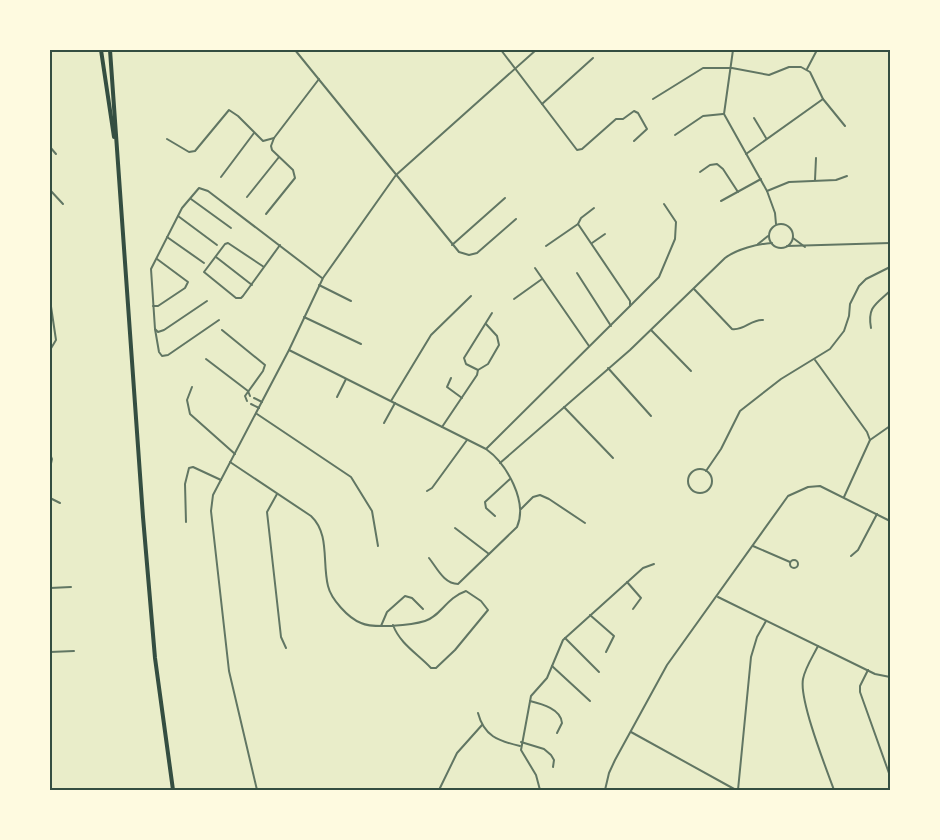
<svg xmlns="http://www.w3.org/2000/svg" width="940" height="840" viewBox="0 0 940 840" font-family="Helvetica,sans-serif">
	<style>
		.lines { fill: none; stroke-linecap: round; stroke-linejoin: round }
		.minor { stroke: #617663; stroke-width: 2 }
		.trunk { stroke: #344e41; stroke-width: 4 }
		.neatline { fill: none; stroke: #344e41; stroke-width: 2 }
	</style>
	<rect width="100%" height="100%" fill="#e9edc9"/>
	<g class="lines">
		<g class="minor">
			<polyline points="295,50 459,252 469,255 477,253 516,219"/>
			<polyline points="501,50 577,150 582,149 616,119 623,119 634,111 638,113 647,129 634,141"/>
			<polyline points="733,50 724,114 767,191 775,213 776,224"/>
			<polyline points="807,69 817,50"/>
			<polyline points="653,99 703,68 732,68 769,75 789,67 801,67 810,72 823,99 845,126"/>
			<polyline points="542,104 593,58"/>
			<polyline points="754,118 766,138"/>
			<polyline points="675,135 703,116 723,114"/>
			<polyline points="167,139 189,152 195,151 229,110 238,116 263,141 274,138"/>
			<polyline points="50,147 56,154"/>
			<polyline points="746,154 823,99"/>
			<polyline points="700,172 710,165 717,164 723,169 738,192"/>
			<polyline points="221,177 254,133"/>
			<polyline points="815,180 816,158"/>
			<polyline points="50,190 63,204"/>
			<polyline points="767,191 789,182 836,180 847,176"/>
			<polyline points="247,197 279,157"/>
			<polyline points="191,199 231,228"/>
			<polyline points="721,201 761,179"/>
			<polyline points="266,214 295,178 293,170 272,150 271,146 274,138 319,79"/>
			<polyline points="178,216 217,245"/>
			<polyline points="578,224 581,218 594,208"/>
			<circle cx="781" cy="236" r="12"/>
			<polyline points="167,237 204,263"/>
			<polyline points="793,238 805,247"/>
			<polyline points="592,243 605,234"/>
			<polyline points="758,244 768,236"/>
			<polyline points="452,245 505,198"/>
			<polyline points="787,246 890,243"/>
			<polyline points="216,257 252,285"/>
			<polyline points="264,267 228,243 225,244 204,272 236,298 241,298 243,296 280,245"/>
			<polyline points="535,268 589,346"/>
			<polyline points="577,273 611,326"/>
			<polyline points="319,285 351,301"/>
			<path d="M 694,289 L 732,329 C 744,331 751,319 763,320"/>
			<polyline points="514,299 542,279"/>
			<polyline points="50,300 56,340 50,350"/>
			<polyline points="153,306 158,306 185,288 188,282 157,259"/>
			<polyline points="630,306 659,277 675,239 676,222 664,204"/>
			<polyline points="304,317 361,344"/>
			<polyline points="219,320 168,355 162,356 159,352 155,329 151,269 182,208 199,188 208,191 322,278"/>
			<path d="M 871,328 C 867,307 876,304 890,291"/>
			<polyline points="155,329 158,332 164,330 207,301"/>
			<polyline points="222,330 265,365 263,371 245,396 247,401"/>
			<polyline points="651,330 691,371"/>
			<path d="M 289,350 L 486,449 C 507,464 528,502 517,527 L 458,584 C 444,584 437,568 429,558"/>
			<polyline points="206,359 248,391 250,396"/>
			<polyline points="815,360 867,432 870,440 844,497"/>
			<polyline points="608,368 651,416"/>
			<polyline points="478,370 488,364 499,345 497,336 486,324"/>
			<polyline points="451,378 447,387 462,398"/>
			<polyline points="192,387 187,400 190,414 235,454"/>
			<polyline points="337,397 346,379"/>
			<polyline points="254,398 262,402"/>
			<polyline points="391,401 431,335 471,296"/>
			<polyline points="251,404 259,408"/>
			<polyline points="564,407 613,458"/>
			<polyline points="257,414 351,477 372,511 378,546"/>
			<polyline points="384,423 395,403"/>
			<polyline points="442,427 477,375 478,370 466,364 464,358 492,313"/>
			<polyline points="870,440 890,426"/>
			<polyline points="487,448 630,306 630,301 578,224 546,246"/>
			<polyline points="50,454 52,459 50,468"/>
			<path d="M 230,462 L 311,516 C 330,534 322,562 328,586 C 331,599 348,618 361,623 C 374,629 412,625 425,621 C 441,616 446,598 466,591 L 481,601 L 488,610 L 455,650 L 436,668 L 431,668 C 418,654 400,644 393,625"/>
			<path d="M 500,463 L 630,350 L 725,258 C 737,249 757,244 772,243"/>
			<circle cx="700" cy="481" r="12"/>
			<polyline points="706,471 721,449 740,411 781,379 830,349 844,331 849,316 850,304 859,286 866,279 890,267"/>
			<polyline points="427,491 432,488 467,440"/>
			<polyline points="277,494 267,512 281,637 286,648"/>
			<polyline points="50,498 60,503"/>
			<polyline points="521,509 533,497 540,495 549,499 585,523"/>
			<polyline points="495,516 486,508 485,502 510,479"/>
			<polyline points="186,522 185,484 189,468 193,467 221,480"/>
			<polyline points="455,528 489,554"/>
			<polyline points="753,546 790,562"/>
			<polyline points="851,556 858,550 877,514"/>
			<circle cx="794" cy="564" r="4"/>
			<polyline points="627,582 641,598 633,609"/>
			<polyline points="50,588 71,587"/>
			<polyline points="718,597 875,674 890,677"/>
			<polyline points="590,615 614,636 606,652"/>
			<polyline points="381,626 387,612 405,596 412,598 423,609"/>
			<polyline points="565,638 599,672"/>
			<path d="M 818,646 C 813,656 805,668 803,679 C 799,700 826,768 834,790"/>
			<polyline points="50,652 74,651"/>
			<polyline points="552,666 590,701"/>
			<polyline points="868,670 860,686 860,692 890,776"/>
			<path d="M 530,701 C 542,704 561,709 562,723 L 557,733"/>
			<path d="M 478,713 C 484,736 498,741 520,746"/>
			<polyline points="631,732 736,790"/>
			<polyline points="521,742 544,749 551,755 554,760 553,767"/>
			<polyline points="257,790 229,671 211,511 213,495 289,350 323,278 386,189 396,175 536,50"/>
			<polyline points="439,790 457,753 482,725"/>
			<polyline points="540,790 536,775 521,750 531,696 547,678 563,640 643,568 654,564"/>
			<polyline points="605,790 609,773 615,760 667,665 788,496 808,487 820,486 890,521"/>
			<polyline points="738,790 751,657 757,637 766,621"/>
		</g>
		<g class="trunk">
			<polyline points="101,50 114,137"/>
			<polyline points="110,50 143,517 155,658 173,790"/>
		</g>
	</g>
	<rect width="940" height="840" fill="none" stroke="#fefae0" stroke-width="102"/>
	<rect x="51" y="51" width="838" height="738" class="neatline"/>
</svg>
